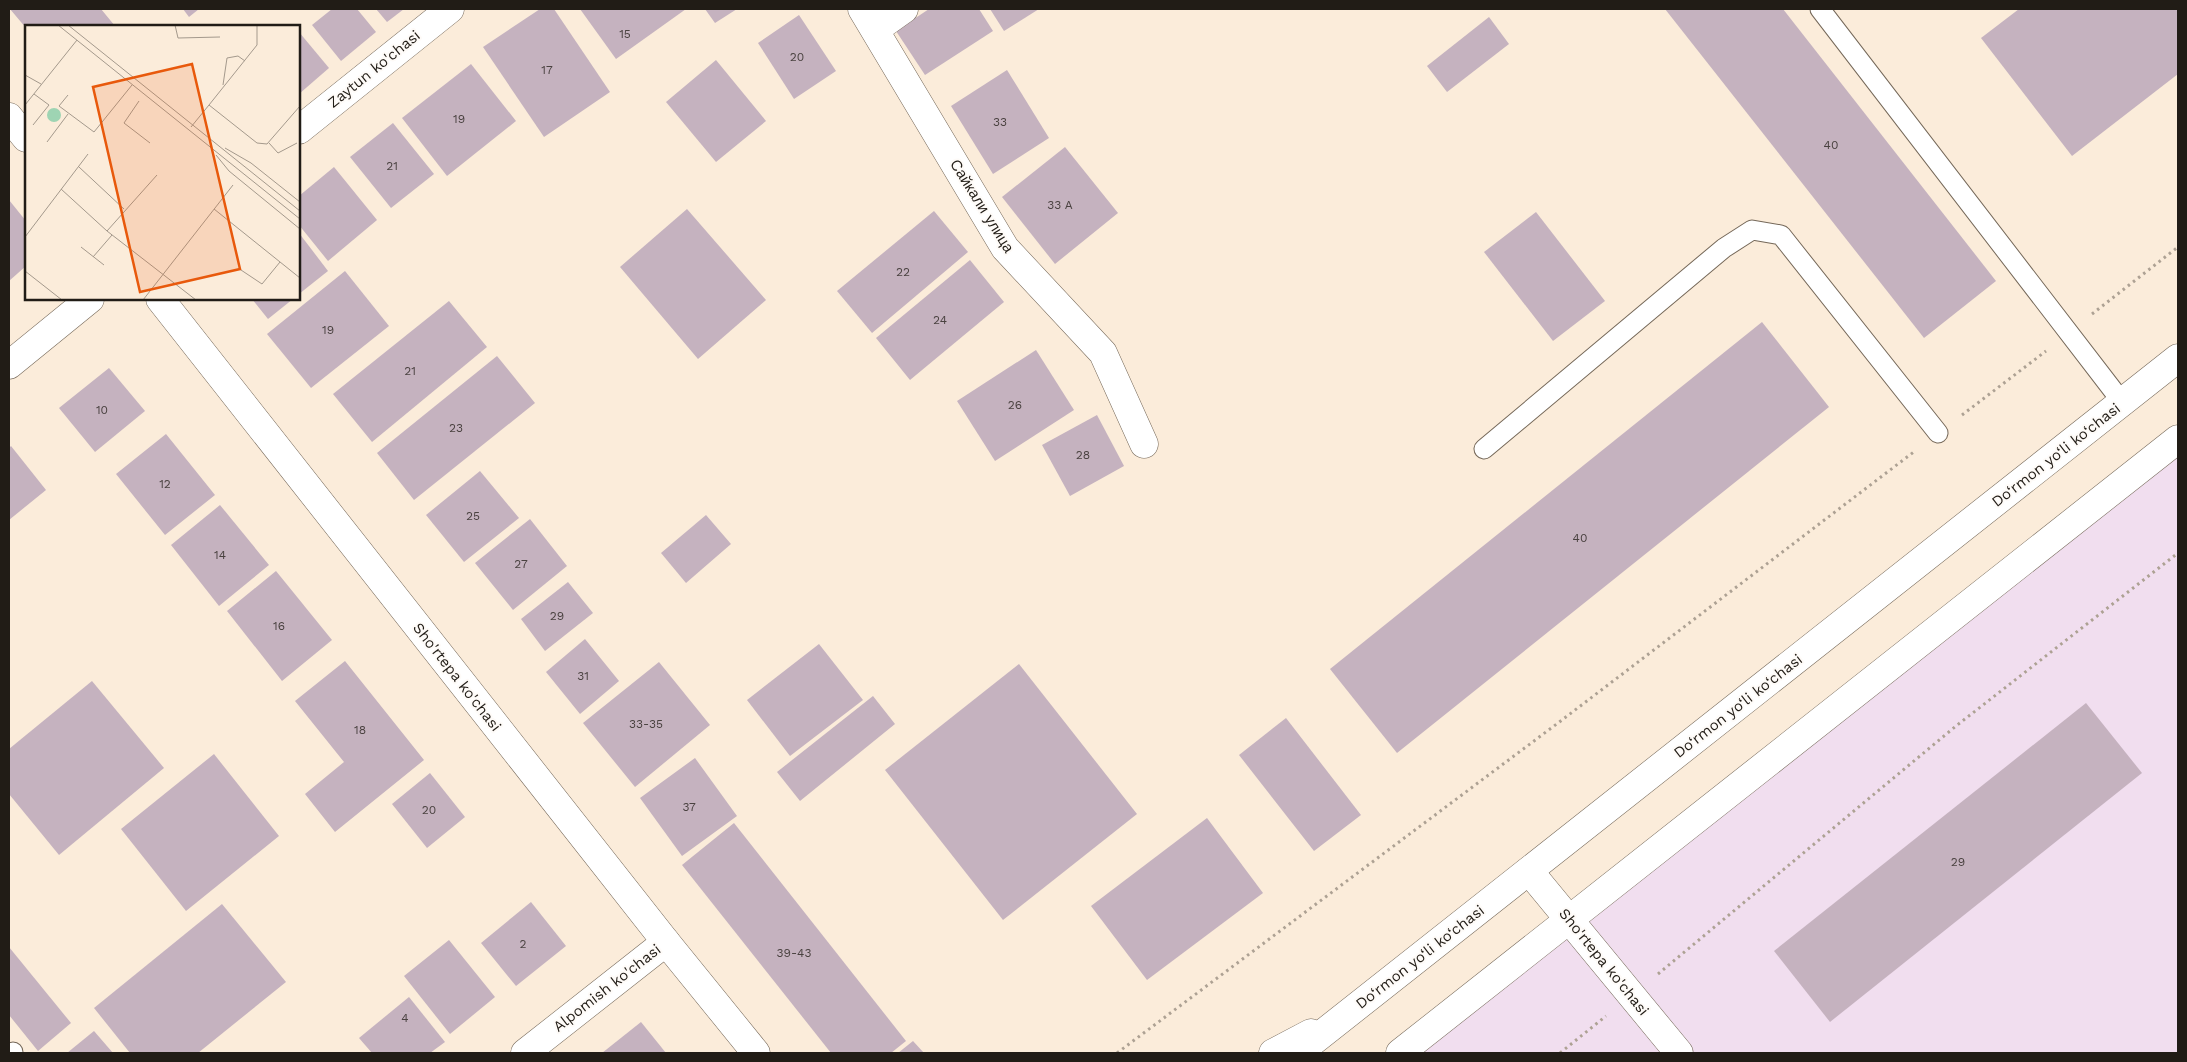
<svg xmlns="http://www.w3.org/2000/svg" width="2187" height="1062" viewBox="0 0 2187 1062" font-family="'Work Sans',sans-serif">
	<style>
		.commercial { fill: #f1deef }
		.building { fill: #c5b2bf }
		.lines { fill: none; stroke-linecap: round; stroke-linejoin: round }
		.service-casing { stroke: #756859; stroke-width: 21 }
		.minor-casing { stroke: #756859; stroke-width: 29 }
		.primary-casing { stroke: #756859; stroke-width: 29 }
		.path { stroke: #ada193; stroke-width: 3; stroke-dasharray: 2.5 4; stroke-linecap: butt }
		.service { stroke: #fff; stroke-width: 19 }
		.minor { stroke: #fff; stroke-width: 28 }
		.primary { stroke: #fff; stroke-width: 28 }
		.labels { text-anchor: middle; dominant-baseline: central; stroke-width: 4; stroke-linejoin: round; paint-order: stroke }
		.number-label { font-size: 12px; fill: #4a4240 }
		.street-label { font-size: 15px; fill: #211c16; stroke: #fefbf8 }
		.inset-road { fill: none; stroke: #a4998c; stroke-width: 1 }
		.view { fill: #e8590c; fill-opacity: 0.15; stroke: #e8590c; stroke-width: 2.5 }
		.inset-edge { fill: none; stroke: #211c16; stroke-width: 2.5 }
	</style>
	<rect width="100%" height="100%" fill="#fbecda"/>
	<polygon class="commercial" points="2178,439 2178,1053 1400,1053"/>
	<g class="building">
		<polygon points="10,9 101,9 115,26 26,26 26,28"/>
		<polygon points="183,9 199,9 189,17"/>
		<polygon points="332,9 357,9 376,32 341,61 312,25"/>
		<polygon points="376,9 404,9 387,22"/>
		<polygon points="540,9 554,9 610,92 544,137 483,47"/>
		<polygon points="580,9 686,9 616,59"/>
		<polygon points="705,9 737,9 715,23"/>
		<polygon points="929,9 979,9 993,31 925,75 896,31"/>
		<polygon points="990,9 1039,9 1004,31"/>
		<polygon points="1665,9 1783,9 1996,281 1924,338"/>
		<polygon points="2019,9 2178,9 2178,74 2072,156 1981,38"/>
		<polygon points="799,15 836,71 794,99 758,43"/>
		<polygon points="1489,17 1509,44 1447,92 1427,66"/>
		<polygon points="299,32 329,68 299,94"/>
		<polygon points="716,60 766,121 716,162 666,102"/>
		<polygon points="471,64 516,121 447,176 402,118"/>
		<polygon points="1007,70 1049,138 993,174 951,106"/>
		<polygon points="393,123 434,174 391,208 350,157"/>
		<polygon points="1065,147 1118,213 1055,264 1002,197"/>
		<polygon points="334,167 377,220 328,261 299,225 299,196"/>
		<polygon points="9,200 26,221 26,266 9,281"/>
		<polygon points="687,209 766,300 698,359 620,267"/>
		<polygon points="934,211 968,252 872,333 837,291"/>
		<polygon points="1536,212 1605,301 1553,341 1484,252"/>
		<polygon points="299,233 328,271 299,294"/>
		<polygon points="970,260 1004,302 910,380 876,338"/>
		<polygon points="345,271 389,326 311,388 267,334"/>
		<polygon points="252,299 293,299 268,319"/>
		<polygon points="449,301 487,347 372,442 333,394"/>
		<polygon points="1762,322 1829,407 1397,753 1330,669"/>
		<polygon points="1036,350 1074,410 995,461 957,401"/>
		<polygon points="497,356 535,403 414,500 377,453"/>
		<polygon points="109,368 145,411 95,452 59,408"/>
		<polygon points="1097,415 1124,466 1070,496 1042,445"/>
		<polygon points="166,434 215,495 165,535 116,474"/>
		<polygon points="11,446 46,490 9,520 9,448"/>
		<polygon points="480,471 519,518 464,562 426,515"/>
		<polygon points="220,505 269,565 219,606 171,545"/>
		<polygon points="706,515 731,544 686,583 661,553"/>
		<polygon points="530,519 567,566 513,610 475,563"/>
		<polygon points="276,571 332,640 282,681 227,611"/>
		<polygon points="568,582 593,613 545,651 521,619"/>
		<polygon points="585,639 619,681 580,714 546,672"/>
		<polygon points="819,644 863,700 790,756 747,700"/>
		<polygon points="345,661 424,760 335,832 305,794 344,762 295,701"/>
		<polygon points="659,662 710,725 635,787 583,723"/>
		<polygon points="1019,664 1137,814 1003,920 885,770"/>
		<polygon points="92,681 164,768 59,855 9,794 9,749"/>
		<polygon points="873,696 895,724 800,801 777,772"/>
		<polygon points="2086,703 2142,773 1830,1022 1774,951"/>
		<polygon points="1286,718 1361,815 1314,851 1239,755"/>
		<polygon points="214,754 279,836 186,911 121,829"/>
		<polygon points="695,758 737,816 682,856 640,798"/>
		<polygon points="430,773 465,817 427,848 392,804"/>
		<polygon points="1207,818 1263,893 1147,980 1091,906"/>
		<polygon points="734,823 906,1041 891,1053 831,1053 682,865"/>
		<polygon points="531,902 566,946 516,986 481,943"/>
		<polygon points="222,904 286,982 198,1053 130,1053 94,1008"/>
		<polygon points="449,940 495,997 450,1034 404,976"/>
		<polygon points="9,947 71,1023 38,1051 9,1015"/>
		<polygon points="409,997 445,1042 430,1053 372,1053 359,1038"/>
		<polygon points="641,1022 666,1053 602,1053"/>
		<polygon points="94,1031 113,1053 67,1053"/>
		<polygon points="913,1041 924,1053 898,1053"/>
	</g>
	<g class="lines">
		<g class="service-casing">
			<g id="service">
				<polyline points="1820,9 2122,402"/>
				<polyline points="1484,449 1724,248 1752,230 1781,235 1938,433"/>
				<polyline points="12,1053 13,1052"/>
			</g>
		</g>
		<g class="minor-casing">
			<g id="minor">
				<polyline points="862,9 1005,248 1103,353 1144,444"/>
				<polyline points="876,29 904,9"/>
				<polyline points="9,117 26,138"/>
				<polyline points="299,130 450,9"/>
				<polyline points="160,299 666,942 756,1053"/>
				<polyline points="9,365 90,299"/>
				<polyline points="1529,871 1679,1053"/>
				<polyline points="525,1053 666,942"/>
			</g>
		</g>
		<g class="primary-casing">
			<g id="primary">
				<polyline points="1273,1053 1311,1033"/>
				<polyline points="1298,1053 2178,358"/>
				<polyline points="1400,1053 2178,439"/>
			</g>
		</g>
		<g class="path">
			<polyline points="2092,314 2178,247"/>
			<polyline points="1962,415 2046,351"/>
			<polyline points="1658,974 1956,726 2178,553"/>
			<polyline points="1117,1053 1558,723 1915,451"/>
			<polyline points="1560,1053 1606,1016"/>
		</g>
		<use href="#service" class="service"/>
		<use href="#minor" class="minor"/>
		<use href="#primary" class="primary"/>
	</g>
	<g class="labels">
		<g class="number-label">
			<text x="625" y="34">15</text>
			<text x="797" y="57">20</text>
			<text x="547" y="70">17</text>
			<text x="459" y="119">19</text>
			<text x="1000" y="122">33</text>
			<text x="1831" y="145">40</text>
			<text x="392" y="166">21</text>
			<text x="1060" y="205">33 A</text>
			<text x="903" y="272">22</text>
			<text x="940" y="320">24</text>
			<text x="328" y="330">19</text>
			<text x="410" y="371">21</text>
			<text x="1015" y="405">26</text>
			<text x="102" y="410">10</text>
			<text x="456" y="428">23</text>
			<text x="1083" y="455">28</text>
			<text x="165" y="484">12</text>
			<text x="473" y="516">25</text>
			<text x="1580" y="538">40</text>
			<text x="220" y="555">14</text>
			<text x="521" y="564">27</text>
			<text x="557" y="616">29</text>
			<text x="279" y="626">16</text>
			<text x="583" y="676">31</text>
			<text x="646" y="724">33-35</text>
			<text x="360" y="730">18</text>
			<text x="689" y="807">37</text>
			<text x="429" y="810">20</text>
			<text x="1958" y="862">29</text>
			<text x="523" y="944">2</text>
			<text x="794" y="953">39-43</text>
			<text x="405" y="1018">4</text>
		</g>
		<g class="street-label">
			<text transform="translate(374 69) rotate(-39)">Zaytun ko'chasi</text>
			<text transform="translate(982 206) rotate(58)">Сайкали улица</text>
			<text transform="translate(2056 455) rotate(-38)">Do‘rmon yo‘li ko‘chasi</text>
			<text transform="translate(457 677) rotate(52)">Sho'rtepa ko'chasi</text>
			<text transform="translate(1738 706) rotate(-38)">Do‘rmon yo‘li ko‘chasi</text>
			<text transform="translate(1420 957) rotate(-38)">Do‘rmon yo‘li ko‘chasi</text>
			<text transform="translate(1604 962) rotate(51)">Sho'rtepa ko'chasi</text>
			<text transform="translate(607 988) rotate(-38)">Alpomish ko'chasi</text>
		</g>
	</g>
	<g transform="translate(25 25)">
		<rect width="275" height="275" fill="#fbecda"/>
		<path d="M22 90a7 7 0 1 1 14 0a7 7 0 1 1-14 0Z" fill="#9ed4b3"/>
		<path class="inset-road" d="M 33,0 L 275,194M 43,0 L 275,186M 150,0 L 153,13 L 195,12M 0,50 L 16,59M 198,60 L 202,33 L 213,31 L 220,36M 43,70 L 34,81 L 69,107 L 107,60M 114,76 L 99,98 L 125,118M 0,80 L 52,15M 184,80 L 232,20 L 232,0M 8,100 L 24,80 L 9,69M 166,102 L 184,80 L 232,118 L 242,119 L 275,81M 22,117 L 43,89M 244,118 L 253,128 L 272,118M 200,123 L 226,138 L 275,177M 191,130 L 204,146 L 275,204M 54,142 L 99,184M 36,164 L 82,206 L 171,275M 189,184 L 275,253M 82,206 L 132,150M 0,212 L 63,129M 56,222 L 79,240M 68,232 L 87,210M 213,243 L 237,259 L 255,237M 0,246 L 37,275M 118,275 L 208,160"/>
		<path class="view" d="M 167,39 L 215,244 L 115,267 L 68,62 Z"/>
		<rect width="275" height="275" class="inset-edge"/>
	</g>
	<rect width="2187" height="1062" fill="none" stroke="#211c16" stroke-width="20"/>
</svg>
